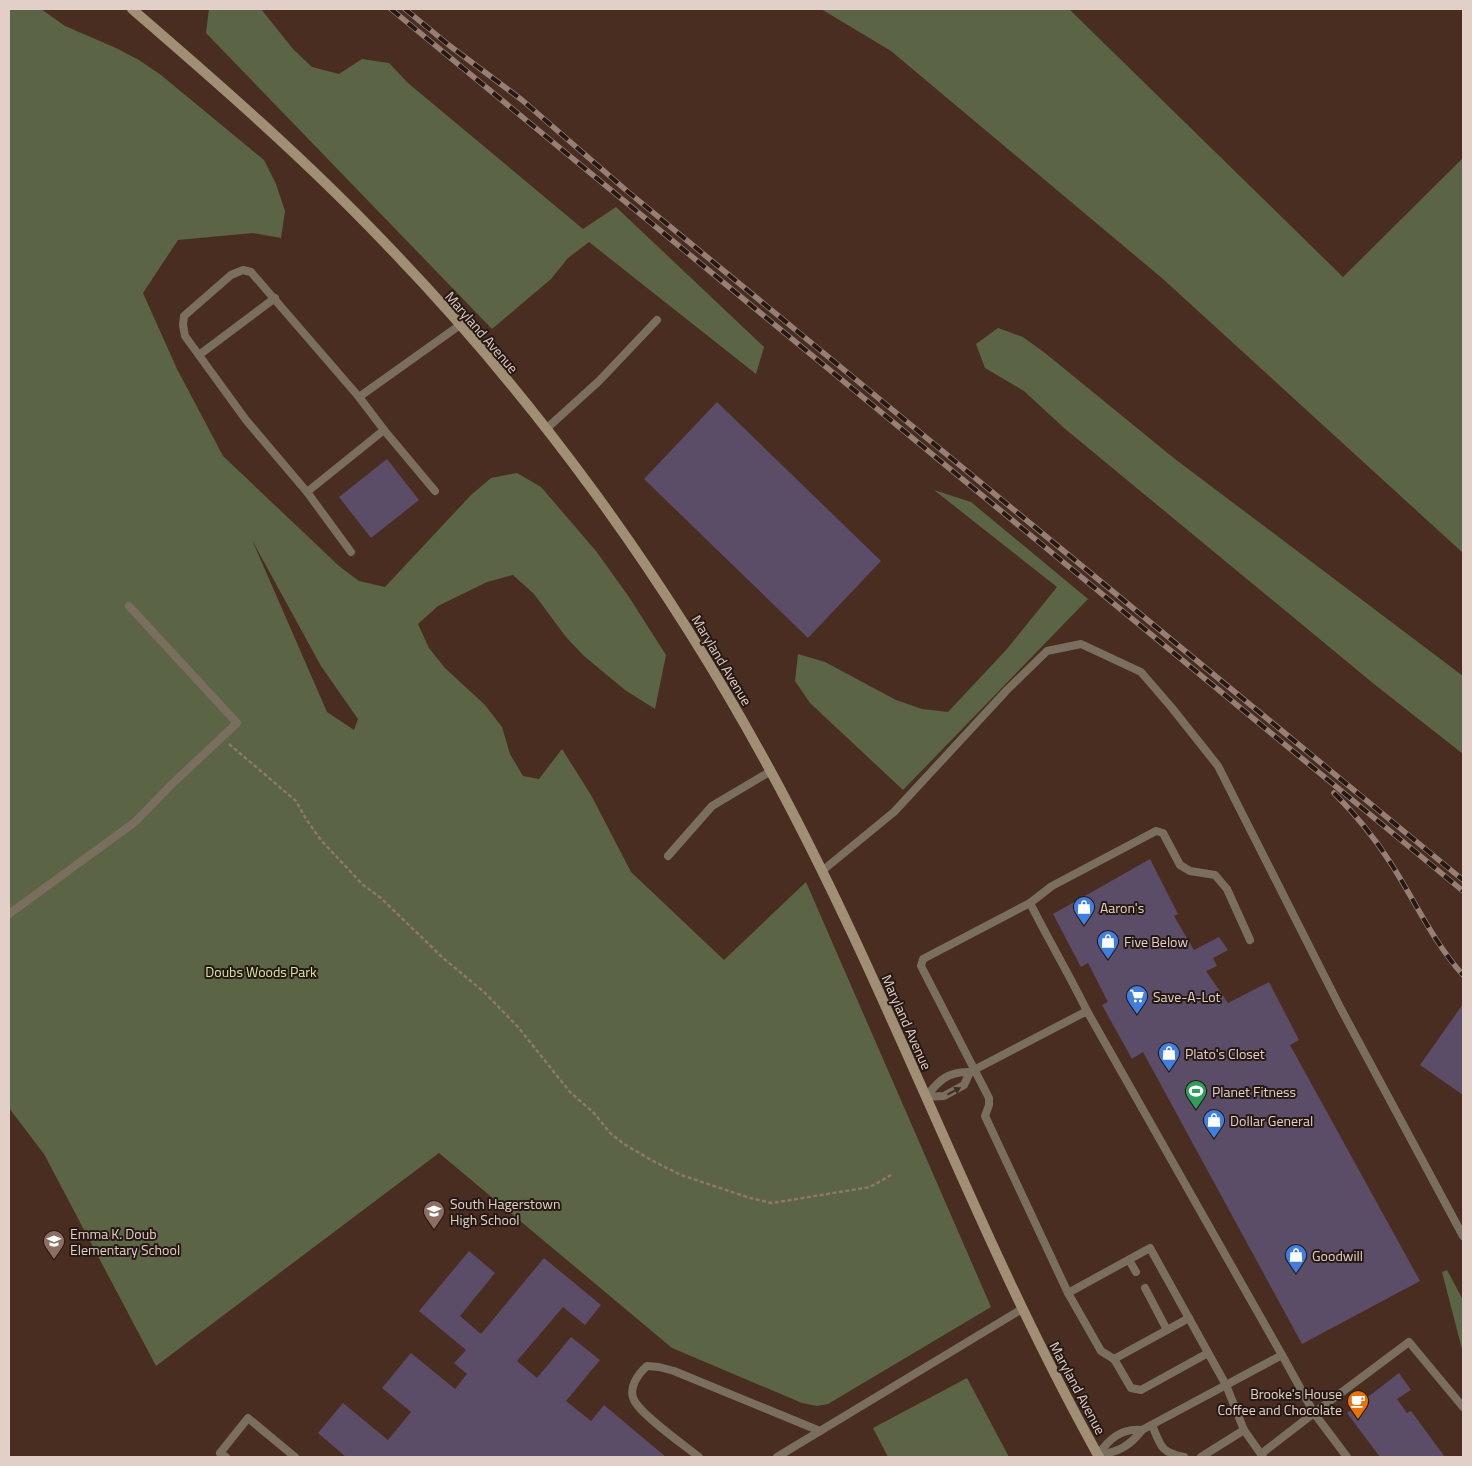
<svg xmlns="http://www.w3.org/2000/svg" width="1472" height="1466" viewBox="0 0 1472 1466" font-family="'Titillium Web',sans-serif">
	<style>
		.green { fill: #5b6444; fill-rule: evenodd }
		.building { fill: #5b4c67 }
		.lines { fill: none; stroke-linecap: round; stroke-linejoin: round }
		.path { stroke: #90776d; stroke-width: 2.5; stroke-dasharray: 4 2.5; stroke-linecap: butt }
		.lane { stroke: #7a6f5f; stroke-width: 8 }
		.secondary { stroke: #a18f75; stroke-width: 10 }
		.rail-casing { stroke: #977f75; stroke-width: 5.5 }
		.rail { stroke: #261914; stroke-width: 4; stroke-dasharray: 11; stroke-linecap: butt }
		.oneway { fill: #3b2e27 }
		.labels { text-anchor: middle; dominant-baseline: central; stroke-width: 4; stroke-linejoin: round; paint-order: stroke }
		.street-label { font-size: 14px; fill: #e2cfc7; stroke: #261914 }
		.poi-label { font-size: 14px; fill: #e2cfc7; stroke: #261914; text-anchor: start }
		.park-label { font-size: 14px; fill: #d5e8a3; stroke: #261914 }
	</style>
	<rect width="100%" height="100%" fill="#4a2d21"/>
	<g class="green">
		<path d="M 9,9 L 41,9 L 65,26 L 116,48 L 139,60 L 161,75 L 264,160 L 276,184 L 285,211 L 281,238 L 253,233 L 178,240 L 143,293 L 177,369 L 223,456 L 339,566 L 359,581 L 385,587 L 471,495 L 491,478 L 517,473 L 541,487 L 596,551 L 629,597 L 666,655 L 655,709 L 625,690 L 584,656 L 566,637 L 534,594 L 513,575 L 487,582 L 438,606 L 418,624 L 429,648 L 445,668 L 485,705 L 502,727 L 510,754 L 523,776 L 539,779 L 562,749 L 591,795 L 631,872 L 724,960 L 806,882 L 991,1307 L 828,1404 L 817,1406 L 802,1403 L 672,1348 L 439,1153 L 156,1366 L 44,1154 L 9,1108 ZM 252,540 L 321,666 L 358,719 L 354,730 L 327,712 Z"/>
		<polygon points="209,9 261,9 293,49 312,67 339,74 362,59 389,63 408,83 583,229 616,207 764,347 756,374 589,242 568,258 551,279 492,329 206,33"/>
		<polygon points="821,9 1069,9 1343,277 1463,158 1463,553 1163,279 891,51"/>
		<polygon points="998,328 1023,337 1045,353 1175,459 1463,676 1463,754 1374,684 1064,428 1024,391 985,368 976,344"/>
		<polygon points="934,490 971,502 1088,599 903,790 810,703 795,681 798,654 825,662 896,700 922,709 948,712 1007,649 1057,587"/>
		<polygon points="1447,1270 1463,1300 1463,1353 1442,1272"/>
		<polygon points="967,1378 1009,1457 888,1457 873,1428"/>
	</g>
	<g class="building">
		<polygon points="717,402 881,561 808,638 644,479"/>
		<polygon points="387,459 419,500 371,538 339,497"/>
		<polygon points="1150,859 1178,914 1174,916 1194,950 1219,937 1228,950 1213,958 1217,966 1206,971 1228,1003 1269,982 1299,1040 1290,1045 1420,1281 1302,1344 1143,1052 1132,1059 1102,1005 1108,1002 1088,963 1081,967 1053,914"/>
		<polygon points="1463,1004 1463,1095 1420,1065"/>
		<polygon points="469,1251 495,1273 460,1316 481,1334 544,1258 601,1305 585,1325 563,1307 517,1361 537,1378 571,1337 600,1360 566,1401 591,1421 604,1405 666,1457 346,1457 318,1433 343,1403 388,1440 411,1412 382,1388 411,1353 455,1389 467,1374 454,1363 466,1350 419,1311"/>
		<polygon points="1399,1373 1411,1390 1397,1399 1407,1413 1411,1411 1445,1457 1380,1457 1347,1413"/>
	</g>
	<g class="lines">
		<polyline class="path" points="229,744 296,801 306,819 321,840 363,885 381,898 443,958 484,992 518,1027 570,1092 594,1113 610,1133 624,1144 651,1160 681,1175 750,1198 772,1203 870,1187 891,1175"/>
		<g class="lane">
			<polyline points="199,355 275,298"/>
			<polyline points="546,429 599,381 657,320"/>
			<polyline points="384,430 435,491"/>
			<polyline points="307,492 384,430 359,397"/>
			<polyline points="351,552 307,492 246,420 185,336 183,325 184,316 231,275 243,270 251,272 359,397 460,325"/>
			<polyline points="668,856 712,806 771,771"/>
			<polyline points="822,871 894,812 1007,690 1047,651 1081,644 1141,672 1172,708 1218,766 1341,1009 1463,1236"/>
			<polyline points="1030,903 1052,886 1156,831 1163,833 1180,865 1190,871 1215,875 1227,889 1250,940"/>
			<polyline points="9,914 135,822 171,785 237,723 129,606"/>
			<path d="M 1087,1011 C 1069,974 1048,939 1030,903 L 923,959 L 921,966 L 989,1098 L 989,1105 L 985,1116 L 1068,1293 L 1101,1351 L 1114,1359 L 1189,1318"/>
			<path d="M 970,1072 L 964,1085 L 944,1096 L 926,1097 C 938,1081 948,1071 970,1072 L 1087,1011 L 1282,1355"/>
			<polyline points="1129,1260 1136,1272"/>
			<polyline points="1145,1288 1167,1330"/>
			<polyline points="1068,1293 1150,1248 1226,1385 1244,1430"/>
			<polyline points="1114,1359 1131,1388 1141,1390 1208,1353"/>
			<path d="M 1152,1425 C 1161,1446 1160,1452 1184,1457"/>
			<path d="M 1142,1430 C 1121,1428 1109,1439 1098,1455 C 1118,1452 1129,1447 1142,1430 L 1282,1355 L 1314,1413 L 1261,1454"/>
			<polyline points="226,1457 220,1453 248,1418 295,1457"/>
			<path d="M 699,1457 C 684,1445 641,1415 634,1400 C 628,1388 638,1374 647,1366 L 659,1367 L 674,1371 L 820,1431"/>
			<polyline points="777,1457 1022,1309"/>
			<polyline points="1201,1457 1244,1430 1263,1457"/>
			<polyline points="1347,1457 1314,1413 1409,1342 1463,1407"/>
		</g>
		<path class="secondary" d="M 132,9 C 219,84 306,160 385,243 C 536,399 667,580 770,770 C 892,994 975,1235 1099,1457"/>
		<g class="rail-casing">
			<g id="rail">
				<polyline points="391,9 1463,891"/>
				<polyline points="405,9 450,46 522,100 627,191 1463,880"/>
				<path d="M 1334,793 C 1355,814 1374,837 1390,862 C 1414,899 1433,942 1463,975"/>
			</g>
		</g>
		<use href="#rail" class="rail"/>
	</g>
	<defs><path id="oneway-solid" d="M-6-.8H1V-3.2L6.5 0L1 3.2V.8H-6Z" transform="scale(1.25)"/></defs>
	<use class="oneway" href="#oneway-solid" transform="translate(954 1091) rotate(-28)"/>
	<defs>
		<g id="shop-pin" transform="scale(1.125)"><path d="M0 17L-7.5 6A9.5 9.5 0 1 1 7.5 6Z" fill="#3f7fe0" stroke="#261914"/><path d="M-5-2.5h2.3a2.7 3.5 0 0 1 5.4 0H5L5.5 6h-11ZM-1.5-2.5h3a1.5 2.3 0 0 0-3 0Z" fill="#fff"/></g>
		<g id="supermarket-pin" transform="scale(1.125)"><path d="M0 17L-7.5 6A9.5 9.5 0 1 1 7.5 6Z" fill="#3f7fe0" stroke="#261914"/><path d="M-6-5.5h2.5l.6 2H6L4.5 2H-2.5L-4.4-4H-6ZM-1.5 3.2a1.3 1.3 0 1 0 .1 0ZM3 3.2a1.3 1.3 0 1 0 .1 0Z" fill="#fff"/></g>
		<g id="stadium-pin" transform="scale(1.125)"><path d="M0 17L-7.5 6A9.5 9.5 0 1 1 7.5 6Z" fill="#2e9e5b" stroke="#261914"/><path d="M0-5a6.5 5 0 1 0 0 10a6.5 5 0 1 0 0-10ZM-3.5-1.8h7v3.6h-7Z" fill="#fff"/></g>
		<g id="school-pin" transform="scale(1.125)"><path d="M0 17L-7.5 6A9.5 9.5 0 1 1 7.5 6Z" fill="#8d6e63" stroke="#261914"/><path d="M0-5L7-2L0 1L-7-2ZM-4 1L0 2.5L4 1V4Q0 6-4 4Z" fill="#fff"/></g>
		<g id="cafe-pin" transform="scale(1.125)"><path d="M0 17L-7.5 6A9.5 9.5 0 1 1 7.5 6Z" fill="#e8710a" stroke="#261914"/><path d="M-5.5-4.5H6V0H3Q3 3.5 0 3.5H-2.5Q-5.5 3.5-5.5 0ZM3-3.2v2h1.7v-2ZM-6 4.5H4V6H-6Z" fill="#fff"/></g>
	</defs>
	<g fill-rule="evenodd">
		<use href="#shop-pin" x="1084" y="907"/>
		<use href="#shop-pin" x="1108" y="941"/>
		<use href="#supermarket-pin" x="1137" y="996"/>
		<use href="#shop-pin" x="1169" y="1053"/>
		<use href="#stadium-pin" x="1196" y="1091"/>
		<use href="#shop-pin" x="1214" y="1120"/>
		<use href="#school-pin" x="434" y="1211"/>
		<use href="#school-pin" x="54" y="1241"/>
		<use href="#shop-pin" x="1296" y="1255"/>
		<use href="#cafe-pin" x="1358" y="1401"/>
	</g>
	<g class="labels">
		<g class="street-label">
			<text transform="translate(482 332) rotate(49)">Maryland Avenue</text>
			<text transform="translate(722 660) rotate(59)">Maryland Avenue</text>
			<text transform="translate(907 1022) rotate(66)">Maryland Avenue</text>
			<text transform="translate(1078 1388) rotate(62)">Maryland Avenue</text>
		</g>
		<g class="poi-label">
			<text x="1100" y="907">Aaron's</text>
			<text x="1124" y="941">Five Below</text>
			<text x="1153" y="996">Save-A-Lot</text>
			<text x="1185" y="1053">Plato's Closet</text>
			<text x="1212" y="1091">Planet Fitness</text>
			<text x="1230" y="1120">Dollar General</text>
			<text x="450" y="1203">South Hagerstown<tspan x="450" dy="16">High School</tspan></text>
			<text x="70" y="1233">Emma K. Doub<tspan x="70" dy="16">Elementary School</tspan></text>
			<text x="1312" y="1255">Goodwill</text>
			<text x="1342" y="1393" text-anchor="end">Brooke's House<tspan x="1342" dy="16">Coffee and Chocolate</tspan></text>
		</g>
		<g class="park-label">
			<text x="261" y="971">Doubs Woods Park</text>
		</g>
	</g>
	<rect width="1472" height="1466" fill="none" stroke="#e2cfc7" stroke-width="20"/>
</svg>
